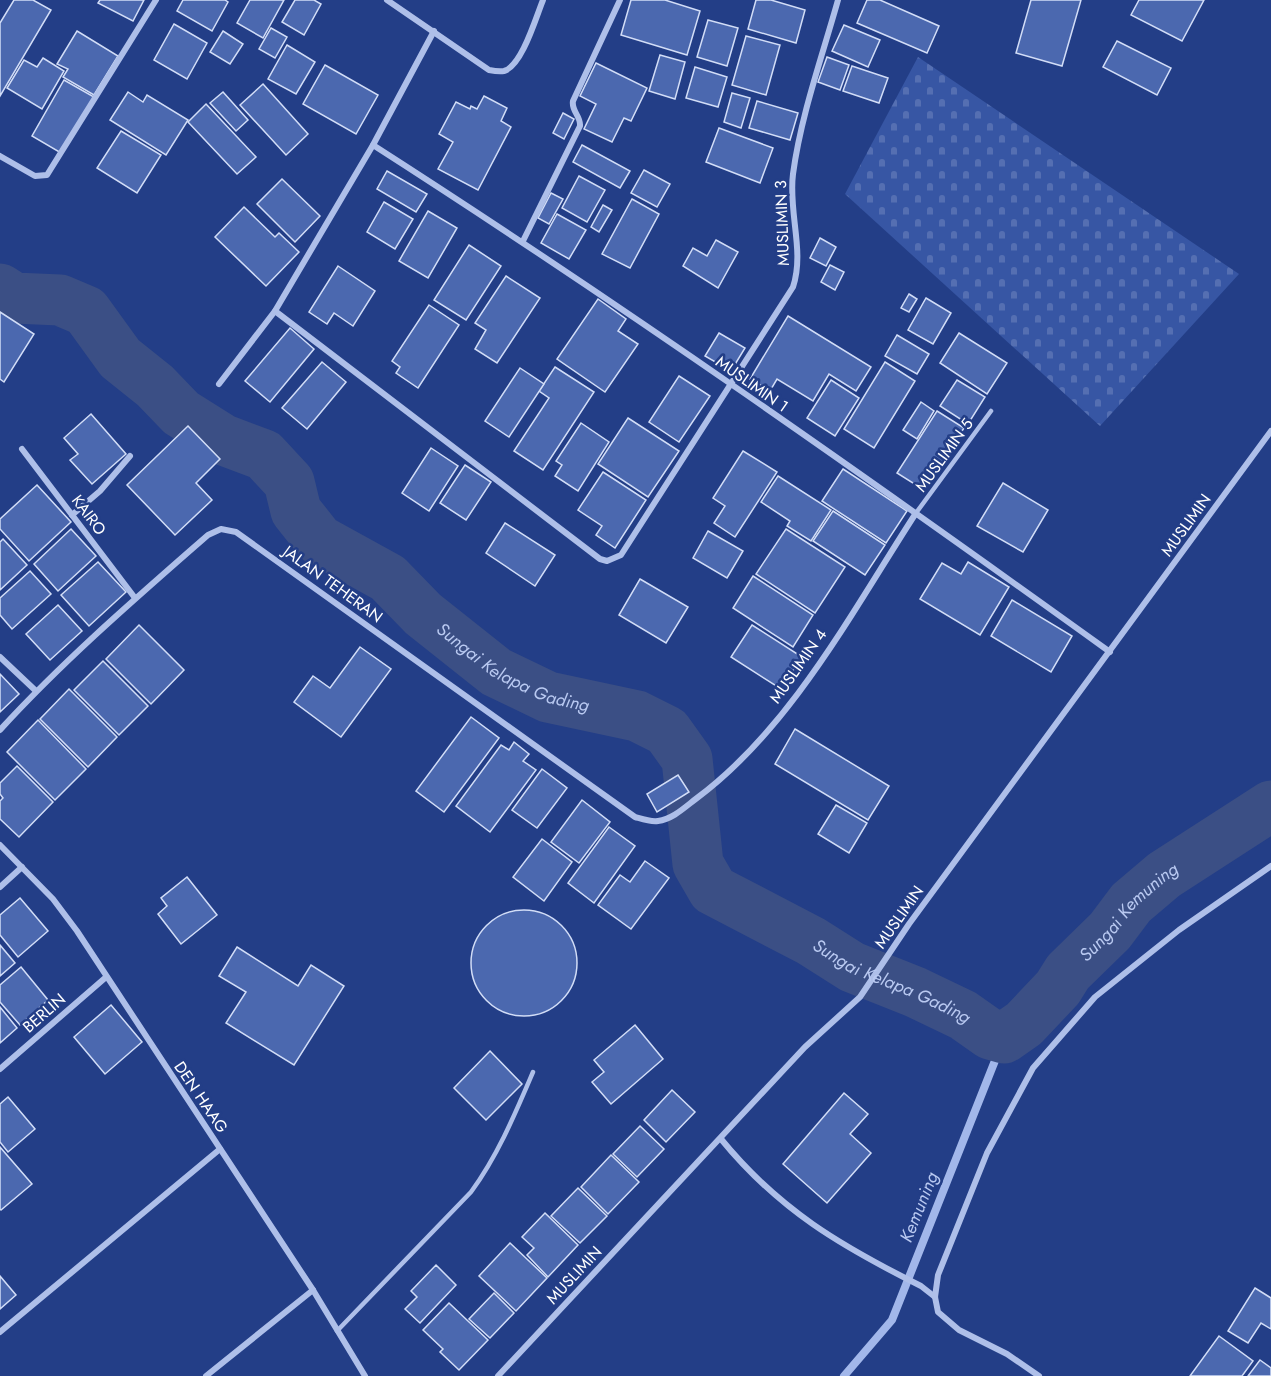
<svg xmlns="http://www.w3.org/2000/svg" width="1271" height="1376" viewBox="0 0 1271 1376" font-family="Jost,sans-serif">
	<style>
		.cemetery { fill: url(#cemetery-stones) }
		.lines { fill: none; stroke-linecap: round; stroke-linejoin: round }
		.stream { stroke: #a2b7ea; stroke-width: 8 }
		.river { stroke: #3b4f85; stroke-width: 51 }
		.building { fill: #4b68af; stroke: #d2ddf7; stroke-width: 1.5 }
		.lane { stroke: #aebfe9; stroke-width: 4.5 }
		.street { stroke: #aebfe9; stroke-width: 6 }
		.labels { text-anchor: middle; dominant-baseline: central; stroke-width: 5; stroke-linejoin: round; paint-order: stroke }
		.street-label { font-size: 16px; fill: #fff; stroke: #233e87 }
		.water-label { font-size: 18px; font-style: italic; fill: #b9c9f1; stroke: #233e87 }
	</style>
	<defs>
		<pattern id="cemetery-stones" width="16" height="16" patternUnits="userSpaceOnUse" patternTransform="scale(1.5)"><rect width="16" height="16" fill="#3756a4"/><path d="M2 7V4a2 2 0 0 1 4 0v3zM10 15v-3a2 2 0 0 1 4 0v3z" fill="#556fb2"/></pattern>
	</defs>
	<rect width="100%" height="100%" fill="#233e87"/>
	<polygon class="cemetery" points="918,57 1239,274 1100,426 845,194"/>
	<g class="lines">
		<polyline class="stream" points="844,1376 892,1320 1004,1038"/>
		<path class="river" id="s1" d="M 0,289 L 14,298 L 60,300 L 86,311 L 120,358 L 155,386 L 181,413 L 224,440 L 264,455 L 289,482 L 296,511 L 319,540 L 388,578 L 423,614 L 496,672 L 548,697 L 637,716 L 667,731 L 687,759 L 698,864 L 713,890 L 811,941 L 852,967 L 915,992 L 963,1015 L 990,1034 L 1004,1038 L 1024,1024 L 1058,988 L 1068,972 L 1110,931 L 1131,903 L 1164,875 L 1271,806"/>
	</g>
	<g class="building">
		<polygon points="14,0 33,0 51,10 0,96 0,23"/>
		<polygon points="100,0 144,0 133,21 98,3"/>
		<polygon points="183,0 225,0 228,2 212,31 177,11"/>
		<polygon points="250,0 284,0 263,38 237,23"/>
		<polygon points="295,0 314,0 321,4 304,35 282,22"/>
		<polygon points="631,0 665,0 700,11 687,55 621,35"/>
		<polygon points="756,0 771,0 805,10 796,43 748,29"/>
		<polygon points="867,0 880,0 939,26 927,53 857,23"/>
		<polygon points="1031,0 1081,0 1062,66 1016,53"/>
		<polygon points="1139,0 1204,0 1182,41 1131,15"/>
		<polygon points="708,20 738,28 727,66 697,57"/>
		<polygon points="174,24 207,43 187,79 154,60"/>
		<polygon points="844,25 880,40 868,67 832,51"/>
		<polygon points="271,28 287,37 275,58 259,49"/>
		<polygon points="77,31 118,56 94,95 63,77 68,69 57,64"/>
		<polygon points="223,31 243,44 230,64 210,52"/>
		<polygon points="746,36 780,45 766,95 732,85"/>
		<polygon points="1117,41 1171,68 1157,95 1103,67"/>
		<polygon points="287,45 315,62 296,94 268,79"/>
		<polygon points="660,55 685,62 675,99 649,91"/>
		<polygon points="827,57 849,65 840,90 818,82"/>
		<polygon points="43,58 64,71 42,109 7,88 24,60 37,67"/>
		<polygon points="596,63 647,88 631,121 624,118 612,142 584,129 596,104 580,96"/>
		<polygon points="325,65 378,95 356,134 303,104"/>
		<polygon points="852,66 888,78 879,103 843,91"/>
		<polygon points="695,67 727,77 718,107 686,98"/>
		<polygon points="64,80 94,97 61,153 32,136"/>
		<polygon points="263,84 308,134 286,155 240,105"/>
		<polygon points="128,92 143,102 147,95 188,120 166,155 110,120"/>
		<polygon points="223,92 248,120 236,131 210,103"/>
		<polygon points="732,93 750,98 741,128 724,122"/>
		<polygon points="484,96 507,108 501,121 511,127 478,190 438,169 453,142 439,134 456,102 470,109 471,106 477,109"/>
		<polygon points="757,101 798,113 790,140 749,128"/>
		<polygon points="206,104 256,157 237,174 188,122"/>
		<polygon points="563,113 574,119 564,139 553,133"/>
		<polygon points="719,128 773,148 760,183 706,162"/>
		<polygon points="121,131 161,155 137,193 97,168"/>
		<polygon points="582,145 630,171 620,188 573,162"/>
		<polygon points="644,170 670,184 657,207 631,193"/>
		<polygon points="387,171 427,194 416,212 377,189"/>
		<polygon points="579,176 605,190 587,222 562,208"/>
		<polygon points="282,179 320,216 295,242 257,204"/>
		<polygon points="551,193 563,199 549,224 538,218"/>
		<polygon points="632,199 659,214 630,268 602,254"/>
		<polygon points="384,202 413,219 395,249 367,232"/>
		<polygon points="603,205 612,210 599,232 591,227"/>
		<polygon points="244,207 275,237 279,233 299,252 266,286 215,237"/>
		<polygon points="428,211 457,228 428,278 399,261"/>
		<polygon points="557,214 586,230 569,259 541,243"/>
		<polygon points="820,238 836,247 826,266 810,258"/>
		<polygon points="716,240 738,252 718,288 683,266 693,248 707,256"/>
		<polygon points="469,245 501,266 466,320 434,300"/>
		<polygon points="830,265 844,272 835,290 821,282"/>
		<polygon points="338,266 375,291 353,326 334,313 327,324 309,312"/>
		<polygon points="506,276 540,298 497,363 475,349 486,330 475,323"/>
		<polygon points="909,294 917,299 909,312 901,308"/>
		<polygon points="926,298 951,313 933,344 908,330"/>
		<polygon points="598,299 626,319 618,331 638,344 605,392 557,359"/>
		<polygon points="429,305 459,325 418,388 396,373 400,367 392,361"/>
		<polygon points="0,312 34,334 4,382 0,379"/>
		<polygon points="788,316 871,367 856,391 829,374 813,401 777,379 770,391 750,379"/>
		<polygon points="290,328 314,349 270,402 245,381"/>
		<polygon points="719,333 745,348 731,371 705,356"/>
		<polygon points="959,333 1007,363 987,394 940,363"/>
		<polygon points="897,335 929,354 917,374 885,356"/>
		<polygon points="322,362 346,382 307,429 282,408"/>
		<polygon points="885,362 915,381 874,448 844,429"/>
		<polygon points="555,367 594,392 543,470 514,451 549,398 539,391"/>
		<polygon points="520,368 544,384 509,437 485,421"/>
		<polygon points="679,376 710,396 679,442 649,422"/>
		<polygon points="831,380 859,398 835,436 807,418"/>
		<polygon points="957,380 985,397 968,424 940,406"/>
		<polygon points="921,402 934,411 917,439 903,430"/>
		<polygon points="937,411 964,428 924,490 897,473"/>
		<polygon points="91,414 126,454 92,484 70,460 78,454 64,438"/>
		<polygon points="628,418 679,451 648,497 598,464"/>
		<polygon points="581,423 609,442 578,491 555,476 562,465 556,461"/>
		<polygon points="188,426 220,459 196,483 212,500 175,535 127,485"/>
		<polygon points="431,448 458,466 429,511 402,493"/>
		<polygon points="743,451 777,472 735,537 714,523 725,506 713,498"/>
		<polygon points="465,465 491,482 466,520 440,503"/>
		<polygon points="843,469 907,511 886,543 822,501"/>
		<polygon points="603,472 646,500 615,548 596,535 602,526 578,510"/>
		<polygon points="778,476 831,510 811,541 787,526 790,521 761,502"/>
		<polygon points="1003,483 1048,510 1023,552 977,526"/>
		<polygon points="37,485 71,522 29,561 0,529 0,519"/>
		<polygon points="833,511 885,545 865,575 813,541"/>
		<polygon points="505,523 555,555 535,586 486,553"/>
		<polygon points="71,529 96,556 58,591 34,564"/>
		<polygon points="786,529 845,567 815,613 756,574"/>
		<polygon points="708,531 743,551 727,578 693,558"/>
		<polygon points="3,539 27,565 0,590 0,542"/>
		<polygon points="98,562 126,592 89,626 61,595"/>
		<polygon points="968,562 1009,587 980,635 920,599 942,563 961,574"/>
		<polygon points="30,571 51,594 12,629 0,615 0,598"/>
		<polygon points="753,576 813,615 793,647 733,608"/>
		<polygon points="640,579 688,607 666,643 619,615"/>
		<polygon points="1012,600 1072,636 1051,672 991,636"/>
		<polygon points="58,605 82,631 50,660 26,634"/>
		<polygon points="139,625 184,670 151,704 106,659"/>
		<polygon points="752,625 802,657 781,689 731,657"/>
		<polygon points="360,647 391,669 341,737 294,702 313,676 330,688"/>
		<polygon points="103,661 148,706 119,735 74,690"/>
		<polygon points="0,674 19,694 0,712"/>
		<polygon points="69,689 117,737 88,767 40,719"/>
		<polygon points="471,717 499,738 444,812 416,791"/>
		<polygon points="38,720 86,769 55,800 7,752"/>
		<polygon points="795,729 889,786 868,820 775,764"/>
		<polygon points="514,742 529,754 523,761 536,770 490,832 456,806 501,745 509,750"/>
		<polygon points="17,766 53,802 19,837 0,819 0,801 3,798 0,794 0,783"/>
		<polygon points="542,769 567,788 537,828 512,810"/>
		<polygon points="678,775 689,792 657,812 647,794"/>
		<polygon points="582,800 610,822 579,863 551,842"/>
		<polygon points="836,805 867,823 849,853 818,834"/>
		<polygon points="609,827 635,846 594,903 568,883"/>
		<polygon points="542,839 572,862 544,901 513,877"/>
		<polygon points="645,861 669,878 631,929 598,905 620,875 630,882"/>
		<polygon points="187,877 217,915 181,944 158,914 167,906 161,898"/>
		<polygon points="20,898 48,931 18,957 0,935 0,915"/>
		<circle cx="524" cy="963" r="53"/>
		<polygon points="0,945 15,963 0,976"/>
		<polygon points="237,947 298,986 311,965 344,986 294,1065 226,1023 246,992 219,976"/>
		<polygon points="21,967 48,1000 20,1025 0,1002 0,985"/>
		<polygon points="111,1005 142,1042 105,1074 74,1037"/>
		<polygon points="0,1007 17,1028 0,1043"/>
		<polygon points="635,1025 663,1059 611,1104 592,1082 604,1072 594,1060"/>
		<polygon points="490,1051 522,1084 486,1120 454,1088"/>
		<polygon points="672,1090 695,1112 666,1142 644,1120"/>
		<polygon points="844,1093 868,1114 850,1134 871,1153 827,1203 783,1164"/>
		<polygon points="8,1097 35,1129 8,1152 0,1142 0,1104"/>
		<polygon points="640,1126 664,1149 637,1177 613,1154"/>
		<polygon points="0,1147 32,1184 1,1210 0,1209"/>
		<polygon points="611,1155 639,1182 608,1214 581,1187"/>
		<polygon points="578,1188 607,1216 580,1243 551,1216"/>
		<polygon points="545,1213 578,1245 548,1277 527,1255 534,1248 522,1237"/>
		<polygon points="510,1243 547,1278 516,1311 479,1276"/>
		<polygon points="436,1265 456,1285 420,1323 405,1309 417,1297 411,1291"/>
		<polygon points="0,1276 16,1295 0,1309"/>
		<polygon points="1255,1288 1271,1298 1271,1329 1261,1323 1248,1343 1228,1331"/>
		<polygon points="494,1293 514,1313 490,1338 469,1319"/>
		<polygon points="449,1303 488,1340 459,1370 440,1352 443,1349 423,1330"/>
		<polygon points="1219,1336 1253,1361 1242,1376 1190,1376"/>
		<polygon points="1260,1360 1271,1368 1271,1376 1248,1376"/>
	</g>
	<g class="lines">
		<g class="lane">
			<polyline points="916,513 991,411"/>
			<path d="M 337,1331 L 471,1192 C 498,1155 515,1114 533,1072"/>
		</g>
		<g class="street">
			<path d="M 387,0 L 489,70 C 494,71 499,72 504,71 C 522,66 536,17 543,0"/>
			<path d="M 373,145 C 624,306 868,478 1110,652"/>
			<polyline points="0,156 35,176 47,175 156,0"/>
			<path d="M 523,241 L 580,126 C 581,116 571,111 573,101 L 620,0"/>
			<path d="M 275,311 L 600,559 L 607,561 L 621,555 L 793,287 C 805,251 788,212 793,174 C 801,115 822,57 838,0"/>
			<polyline points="219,384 275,311 373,145 434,31"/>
			<polyline points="22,449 135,598"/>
			<polyline points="72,515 100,491 130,456"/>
			<polyline points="0,657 36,691"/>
			<path d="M 0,730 C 64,660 136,598 208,535 L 221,529 L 236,532 L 635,817 C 642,819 650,822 658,821 C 673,819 685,807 697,798 C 791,728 853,610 916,513"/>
			<polyline points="0,845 53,899 77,931 313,1290 365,1376"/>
			<polyline points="0,887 22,867"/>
			<polyline points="0,1069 105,978"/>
			<path d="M 721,1139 C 779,1210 841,1246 921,1286 L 935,1297"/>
			<polyline points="0,1332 220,1149"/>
			<polyline points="206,1376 313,1290"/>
			<polyline points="498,1376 805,1047 860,997 909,924 1271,431"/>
			<polyline points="1039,1376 1007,1354 959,1330 938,1312 935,1297 938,1275 987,1153 1033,1068 1095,997 1179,930 1271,866"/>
		</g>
	</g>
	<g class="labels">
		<g class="street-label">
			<text transform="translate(782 223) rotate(-92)">MUSLIMIN 3</text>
			<text transform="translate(752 384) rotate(35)">MUSLIMIN 1</text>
			<text transform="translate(944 455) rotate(-54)">MUSLIMIN 5</text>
			<text transform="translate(89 515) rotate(53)">KAIRO</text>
			<text transform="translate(1186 525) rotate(-54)">MUSLIMIN</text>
			<text transform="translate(333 584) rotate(36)">JALAN TEHERAN</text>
			<text transform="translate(798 666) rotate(-55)">MUSLIMIN 4</text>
			<text transform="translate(899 917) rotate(-55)">MUSLIMIN</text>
			<text transform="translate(44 1013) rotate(-41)">BERLIN</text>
			<text transform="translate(201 1097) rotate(56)">DEN HAAG</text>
			<text transform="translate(574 1275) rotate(-47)">MUSLIMIN</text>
		</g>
		<g class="water-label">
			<text stroke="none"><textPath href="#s1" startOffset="664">Sungai Kelapa Gading</textPath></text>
			<text stroke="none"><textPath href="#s1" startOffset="1509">Sungai Kemuning</textPath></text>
			<text stroke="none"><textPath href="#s1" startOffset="1204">Sungai Kelapa Gading</textPath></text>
			<text transform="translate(919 1207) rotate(-68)">Kemuning</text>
		</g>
	</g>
</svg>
